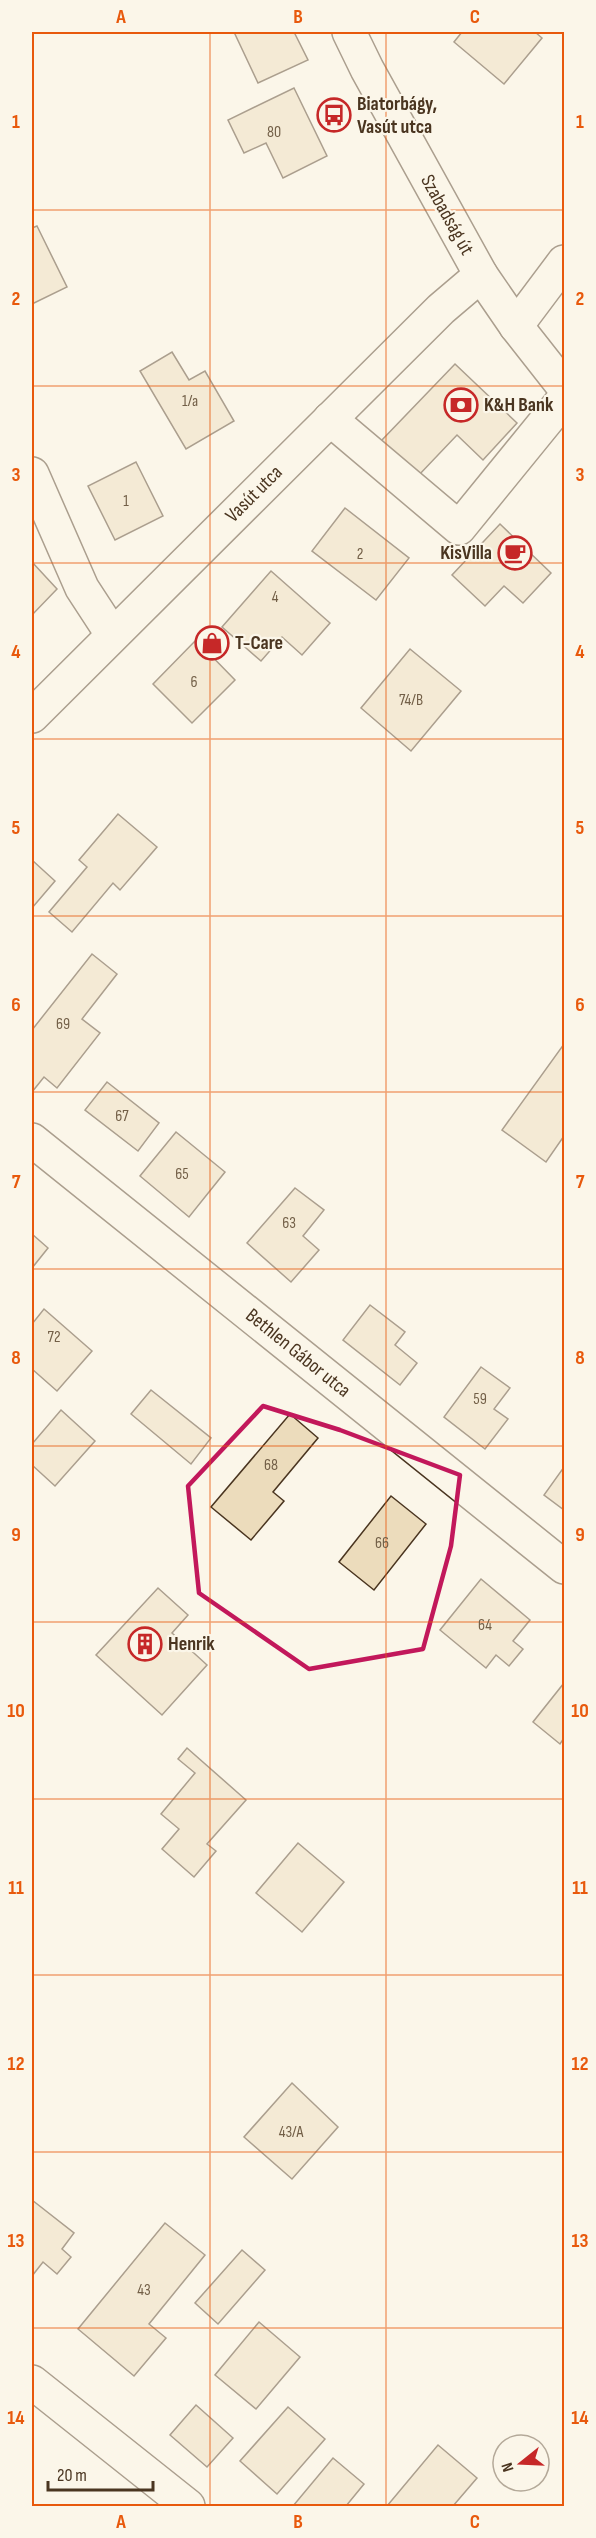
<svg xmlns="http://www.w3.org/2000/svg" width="596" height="2538" viewBox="0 0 596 2538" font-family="'Sofia Sans Condensed',sans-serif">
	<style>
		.building { fill: #ecdcbc; stroke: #4a3520; stroke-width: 1.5 }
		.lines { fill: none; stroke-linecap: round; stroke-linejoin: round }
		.minor-casing { stroke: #4a3520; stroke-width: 36 }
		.major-casing { stroke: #4a3520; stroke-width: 36 }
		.minor { stroke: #fbf6e9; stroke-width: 33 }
		.major { stroke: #fbf6e9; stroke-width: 33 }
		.marked { fill: none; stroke: #c2185b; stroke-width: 4.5; stroke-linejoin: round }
		.grid { fill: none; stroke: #e8590c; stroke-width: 1.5; stroke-opacity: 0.55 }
		.labels { text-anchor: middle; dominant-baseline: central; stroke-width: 4.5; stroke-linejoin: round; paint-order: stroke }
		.number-label { font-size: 16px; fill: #725f47 }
		.poi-label { font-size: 20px; font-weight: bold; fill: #4a3520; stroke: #fbf6e9; text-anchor: start }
		.street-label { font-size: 20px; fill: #4a3520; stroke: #fbf6e9 }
		.neatline { fill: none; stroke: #e8590c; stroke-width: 2 }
		.grid-label { font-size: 20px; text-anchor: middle; font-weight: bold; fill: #e8590c }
	</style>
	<rect width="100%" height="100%" fill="#fbf6e9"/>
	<g class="building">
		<polygon points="234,32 294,32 308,60 258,83"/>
		<polygon points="462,32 535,32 542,38 504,84 454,42"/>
		<polygon points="294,88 327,156 283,178 266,143 244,153 228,120"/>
		<polygon points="37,226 67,287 32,304 32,228"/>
		<polygon points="172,352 189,380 205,371 234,421 186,449 140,371"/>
		<polygon points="455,364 517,423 483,460 457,435 418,476 381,441"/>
		<polygon points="136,462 163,516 115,540 88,486"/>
		<polygon points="345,508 409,558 376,600 312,551"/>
		<polygon points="500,524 551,573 523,603 504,586 485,606 452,575"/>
		<polygon points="32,562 57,589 32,615"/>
		<polygon points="271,571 330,623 302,655 282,637 261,661 222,627"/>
		<polygon points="196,640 235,680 192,723 153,684"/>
		<polygon points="410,649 461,691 411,751 361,708"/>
		<polygon points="118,814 157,847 120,890 113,883 72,932 49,912 87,867 79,860"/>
		<polygon points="32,860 55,881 32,908"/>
		<polygon points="92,954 117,974 82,1019 100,1033 57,1088 44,1077 32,1092 32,1030"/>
		<polygon points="564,1044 564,1136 546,1162 502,1130"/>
		<polygon points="107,1082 159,1123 138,1151 85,1110"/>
		<polygon points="176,1132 225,1172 189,1217 140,1176"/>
		<polygon points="295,1188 324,1210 303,1236 319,1250 291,1282 247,1243"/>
		<polygon points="32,1234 48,1248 32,1268"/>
		<polygon points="370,1305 405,1332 395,1345 417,1363 400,1385 343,1340"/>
		<polygon points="44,1309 92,1351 57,1391 32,1369 32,1324"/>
		<polygon points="481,1367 510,1388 494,1409 508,1419 485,1449 444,1417"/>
		<polygon points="151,1390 211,1438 191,1464 131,1414"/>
		<polygon points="61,1410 95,1441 55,1486 32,1465 32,1444"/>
		<polygon points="290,1414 318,1438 273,1492 284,1501 251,1540 211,1507"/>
		<polygon points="564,1467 564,1510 544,1495"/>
		<polygon points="391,1496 426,1524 374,1590 339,1562"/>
		<polygon points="481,1579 530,1620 513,1641 523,1649 509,1666 496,1655 486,1668 440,1630"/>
		<polygon points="158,1588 188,1615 172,1633 207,1665 162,1715 96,1655"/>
		<polygon points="564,1683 564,1738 560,1744 533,1722"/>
		<polygon points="187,1748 246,1800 207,1844 216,1851 194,1877 162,1849 179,1829 161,1814 195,1773 178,1759"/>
		<polygon points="298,1843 344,1882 302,1932 256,1893"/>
		<polygon points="292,2083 338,2127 292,2179 244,2137"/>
		<polygon points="32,2200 74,2233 62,2249 71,2257 57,2274 43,2262 32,2276"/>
		<polygon points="165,2223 205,2255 149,2324 166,2338 134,2376 78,2329"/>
		<polygon points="242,2250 265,2270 218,2324 195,2303"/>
		<polygon points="259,2322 300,2357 256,2409 215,2375"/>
		<polygon points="196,2405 233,2438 207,2467 170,2435"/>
		<polygon points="288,2407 325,2439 277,2494 240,2461"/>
		<polygon points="438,2445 477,2478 453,2506 387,2506"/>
		<polygon points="333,2458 364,2484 346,2506 293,2506"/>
	</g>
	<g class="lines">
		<g class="minor-casing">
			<g id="minor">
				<polyline points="516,326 564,262"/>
				<polyline points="330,419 459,528 564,399"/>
				<polyline points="32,474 82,588 112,634"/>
				<polyline points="32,716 441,309 481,275"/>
				<polyline points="32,1140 564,1567"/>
				<polyline points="32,2382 188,2506"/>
			</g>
		</g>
		<g class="major-casing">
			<polyline id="major" points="349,32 367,69 481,275 516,326 564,387"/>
		</g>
		<use href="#minor" class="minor"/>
		<use href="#major" class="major"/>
	</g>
	<path d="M0 0H596V2538H0ZM 263,1406 L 340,1430 L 460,1475 L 451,1546 L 423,1649 L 309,1669 L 199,1593 L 188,1486 Z" fill="#fbf6e9" fill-opacity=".55" fill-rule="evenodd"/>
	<path class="marked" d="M 263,1406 L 340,1430 L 460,1475 L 451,1546 L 423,1649 L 309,1669 L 199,1593 L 188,1486 Z"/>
	<path class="grid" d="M 210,32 L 210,2506M 386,32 L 386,2506M 32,210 L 564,210M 32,386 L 564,386M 32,563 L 564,563M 32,739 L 564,739M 32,916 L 564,916M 32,1092 L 564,1092M 32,1269 L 564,1269M 32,1446 L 564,1446M 32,1622 L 564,1622M 32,1799 L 564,1799M 32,1975 L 564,1975M 32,2152 L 564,2152M 32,2328 L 564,2328"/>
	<defs>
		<g id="bus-ring" transform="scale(1.725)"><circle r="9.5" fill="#fbf6e9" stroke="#c62828" stroke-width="1.5"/><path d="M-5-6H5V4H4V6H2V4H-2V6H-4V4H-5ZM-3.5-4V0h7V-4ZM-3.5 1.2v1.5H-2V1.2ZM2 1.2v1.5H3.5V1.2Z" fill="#c62828"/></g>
		<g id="bank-ring" transform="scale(1.725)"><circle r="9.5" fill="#fbf6e9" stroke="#c62828" stroke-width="1.5"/><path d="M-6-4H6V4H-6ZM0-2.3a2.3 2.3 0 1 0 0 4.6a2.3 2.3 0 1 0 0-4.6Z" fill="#c62828"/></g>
		<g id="cafe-ring" transform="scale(1.725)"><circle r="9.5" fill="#fbf6e9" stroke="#c62828" stroke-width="1.5"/><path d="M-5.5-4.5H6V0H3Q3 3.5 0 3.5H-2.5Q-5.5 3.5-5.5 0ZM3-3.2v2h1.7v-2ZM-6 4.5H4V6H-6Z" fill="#c62828"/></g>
		<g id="shop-ring" transform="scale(1.725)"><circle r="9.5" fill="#fbf6e9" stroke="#c62828" stroke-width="1.5"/><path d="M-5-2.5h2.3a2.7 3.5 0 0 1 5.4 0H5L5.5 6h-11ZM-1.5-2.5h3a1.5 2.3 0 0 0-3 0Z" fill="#c62828"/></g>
		<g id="building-ring" transform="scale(1.725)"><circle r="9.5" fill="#fbf6e9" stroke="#c62828" stroke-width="1.5"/><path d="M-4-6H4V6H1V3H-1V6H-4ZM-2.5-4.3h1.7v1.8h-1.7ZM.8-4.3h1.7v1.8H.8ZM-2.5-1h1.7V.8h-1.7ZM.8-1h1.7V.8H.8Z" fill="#c62828"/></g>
	</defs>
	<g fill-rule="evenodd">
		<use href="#bus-ring" x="334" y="115"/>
		<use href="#bank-ring" x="461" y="405"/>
		<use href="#cafe-ring" x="515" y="553"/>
		<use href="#shop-ring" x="212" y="643"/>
		<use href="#building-ring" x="145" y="1644"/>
	</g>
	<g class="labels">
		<g class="number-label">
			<text x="274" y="132">80</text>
			<text x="190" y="401">1/a</text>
			<text x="126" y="501">1</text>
			<text x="360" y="554">2</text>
			<text x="275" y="597">4</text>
			<text x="194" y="682">6</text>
			<text x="411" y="700">74/B</text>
			<text x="63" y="1024">69</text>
			<text x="122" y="1116">67</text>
			<text x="182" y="1174">65</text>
			<text x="289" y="1223">63</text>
			<text x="54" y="1337">72</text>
			<text x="480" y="1399">59</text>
			<text x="271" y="1465">68</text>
			<text x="382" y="1543">66</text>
			<text x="485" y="1625">64</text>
			<text x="291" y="2132">43/A</text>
			<text x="144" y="2290">43</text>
		</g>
		<g class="poi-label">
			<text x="357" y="104">Biatorbágy,<tspan x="357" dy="23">Vasút utca</tspan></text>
			<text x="484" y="405">K&amp;H Bank</text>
			<text x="492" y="553" text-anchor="end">KisVilla</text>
			<text x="235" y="643">T-Care</text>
			<text x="168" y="1644">Henrik</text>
		</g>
		<g class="street-label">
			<text transform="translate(447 215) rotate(61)">Szabadság út</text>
			<text transform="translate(254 494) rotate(-45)">Vasút utca</text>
			<text transform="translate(298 1353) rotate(39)">Bethlen Gábor utca</text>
		</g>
	</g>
	<rect width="596" height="2538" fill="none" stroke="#fbf6e9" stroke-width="66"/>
	<g transform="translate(521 2463) rotate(252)"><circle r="28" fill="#fbf6e9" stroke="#b4a999" stroke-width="1.5"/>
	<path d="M0-4.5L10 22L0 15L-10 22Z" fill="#c62828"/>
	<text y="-9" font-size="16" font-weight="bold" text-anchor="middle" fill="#4a3520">N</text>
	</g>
	<path d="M48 2481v9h105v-9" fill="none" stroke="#4a3520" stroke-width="3"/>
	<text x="57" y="2481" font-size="18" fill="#4a3520" stroke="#fbf6e9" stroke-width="4.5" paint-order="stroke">20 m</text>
	<rect x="33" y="33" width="530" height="2472" class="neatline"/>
	<g class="grid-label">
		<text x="121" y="23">A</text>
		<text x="298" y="23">B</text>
		<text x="475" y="23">C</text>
		<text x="16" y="128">1</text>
		<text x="580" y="128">1</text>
		<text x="16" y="305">2</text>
		<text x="580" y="305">2</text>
		<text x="16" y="481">3</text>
		<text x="580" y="481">3</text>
		<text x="16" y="658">4</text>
		<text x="580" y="658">4</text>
		<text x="16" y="834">5</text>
		<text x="580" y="834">5</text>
		<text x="16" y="1011">6</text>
		<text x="580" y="1011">6</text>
		<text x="16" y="1188">7</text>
		<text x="580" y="1188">7</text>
		<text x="16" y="1364">8</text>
		<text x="580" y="1364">8</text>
		<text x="16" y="1541">9</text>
		<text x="580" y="1541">9</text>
		<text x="16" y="1717">10</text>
		<text x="580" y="1717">10</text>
		<text x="16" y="1894">11</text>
		<text x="580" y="1894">11</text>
		<text x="16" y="2070">12</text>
		<text x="580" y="2070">12</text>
		<text x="16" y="2247">13</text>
		<text x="580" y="2247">13</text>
		<text x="16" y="2424">14</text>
		<text x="580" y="2424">14</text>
		<text x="121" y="2528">A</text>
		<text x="298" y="2528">B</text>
		<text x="475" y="2528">C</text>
	</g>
</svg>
